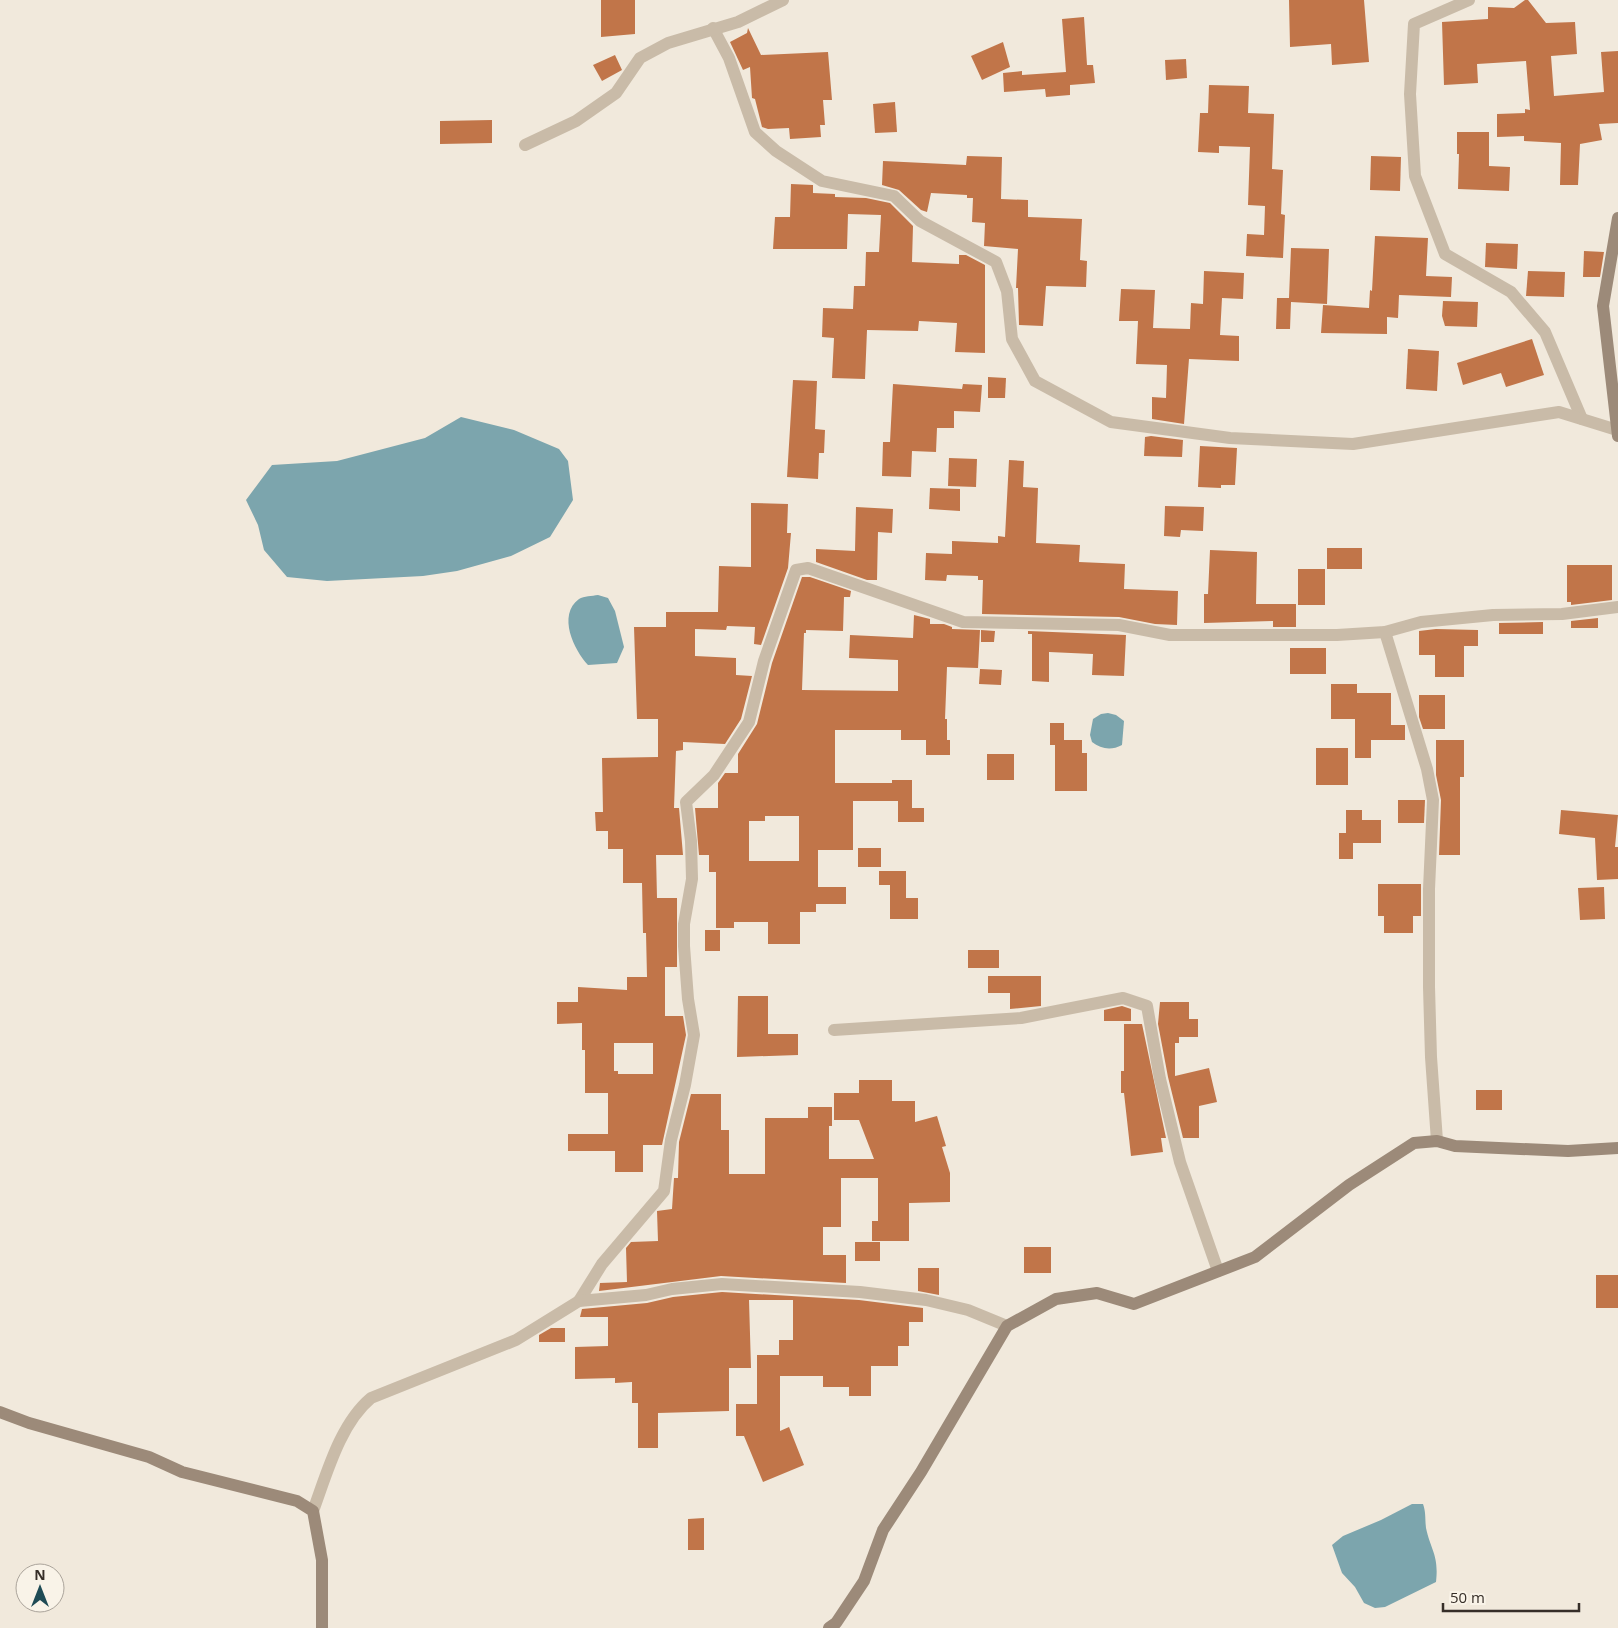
<svg xmlns="http://www.w3.org/2000/svg" width="1618" height="1628" viewBox="0 0 1618 1628" font-family="'Open Sans',sans-serif">
	<style>
		.water { fill: #7ca5ad }
		.building { fill: #c17549; fill-rule: evenodd }
		.lines { fill: none; stroke-linecap: round; stroke-linejoin: round }
		.street { stroke: #c9bba8; stroke-width: 12 }
		.secondary { stroke: #9c8a79; stroke-width: 12 }
	</style>
	<rect width="100%" height="100%" fill="#f1e9dc"/>
	<g class="water">
		<polygon points="461,417 514,430 559,449 568,461 573,500 550,537 511,556 457,571 423,576 327,581 287,577 264,550 258,525 246,500 272,465 337,461 425,438"/>
		<path d="M 598,595 L 608,598 L 615,611 L 624,647 L 617,663 L 588,665 C 574,650 557,615 579,599 C 584,596 592,596 598,595 Z"/>
		<path d="M 1108,713 L 1116,715 L 1124,721 L 1122,745 C 1111,751 1101,749 1092,742 L 1090,735 L 1093,719 L 1101,714 Z"/>
		<path d="M 1412,1504 L 1423,1504 C 1426,1512 1425,1519 1426,1528 C 1431,1551 1439,1555 1436,1582 L 1385,1607 L 1375,1608 L 1364,1603 L 1355,1587 L 1342,1573 L 1332,1545 L 1343,1536 L 1381,1520 Z"/>
	</g>
	<g class="building">
		<polygon points="601,0 635,0 635,34 601,37"/>
		<polygon points="1289,0 1364,0 1369,62 1332,65 1331,44 1290,47"/>
		<polygon points="1525,0 1528,0 1546,23 1575,22 1577,54 1551,56 1554,96 1604,92 1601,52 1618,51 1618,123 1599,124 1602,140 1580,144 1578,185 1560,185 1561,143 1524,141 1524,136 1497,137 1497,114 1525,113 1525,109 1530,110 1526,61 1477,64 1478,83 1444,85 1442,22 1488,19 1488,7 1514,8"/>
		<polygon points="1084,17 1087,65 1093,65 1095,83 1070,85 1070,95 1046,97 1045,89 1004,92 1003,73 1022,71 1022,75 1066,72 1062,19"/>
		<polygon points="748,28 761,55 828,52 832,100 823,100 825,125 820,125 821,137 790,139 789,128 768,129 762,127 755,99 752,98 750,67 743,70 730,42 747,33"/>
		<polygon points="1003,42 1010,67 982,80 971,56"/>
		<polygon points="615,55 622,70 602,81 593,65"/>
		<polygon points="1186,59 1187,78 1166,80 1165,60"/>
		<polygon points="1209,85 1249,86 1248,113 1274,114 1272,169 1283,170 1281,214 1285,215 1283,258 1246,256 1247,234 1264,235 1265,206 1248,205 1250,147 1219,146 1219,153 1198,152 1200,113 1208,113"/>
		<polygon points="895,102 897,132 875,133 873,104"/>
		<polygon points="492,120 492,143 440,144 440,121"/>
		<polygon points="1457,132 1489,132 1489,166 1510,167 1509,191 1458,189 1459,154 1457,154"/>
		<polygon points="967,156 1002,157 1001,199 1028,200 1028,217 1082,219 1080,260 1087,261 1086,287 1046,286 1043,326 1019,325 1018,288 1016,288 1018,249 984,246 985,223 972,222 973,198 967,198 967,195 931,193 927,212 921,210 899,190 882,185 883,161 966,165"/>
		<polygon points="1371,156 1401,157 1400,191 1370,190"/>
		<polygon points="791,184 813,185 813,193 835,194 835,197 866,198 890,203 913,226 912,262 959,264 959,255 966,255 985,265 985,353 955,352 957,323 919,321 918,331 867,330 865,379 832,378 834,338 822,337 823,308 853,309 854,286 865,286 866,252 879,252 881,215 848,214 847,249 773,249 775,217 790,217"/>
		<polygon points="1375,236 1428,238 1426,276 1452,277 1451,297 1399,295 1398,318 1387,317 1387,334 1321,333 1323,305 1369,308 1370,290 1372,291"/>
		<polygon points="1486,243 1518,244 1517,269 1485,267"/>
		<polygon points="1291,248 1329,249 1327,304 1291,302 1290,329 1276,329 1277,298 1289,298"/>
		<polygon points="1584,251 1604,252 1600,277 1583,277"/>
		<polygon points="1204,271 1244,273 1243,299 1222,298 1220,335 1239,336 1239,361 1189,359 1184,424 1152,419 1152,397 1166,398 1167,365 1136,364 1138,321 1119,321 1121,289 1155,290 1153,328 1190,329 1191,303 1203,304"/>
		<polygon points="1528,271 1565,272 1564,297 1526,296"/>
		<polygon points="1443,301 1478,302 1477,327 1445,326 1442,316"/>
		<polygon points="1532,339 1544,375 1506,387 1501,373 1463,385 1457,363"/>
		<polygon points="1408,349 1439,351 1437,391 1406,389"/>
		<polygon points="988,377 1006,378 1005,398 988,398"/>
		<polygon points="793,380 817,381 815,429 825,430 824,453 819,453 818,479 787,477"/>
		<polygon points="893,384 962,389 963,384 982,385 980,412 954,411 954,428 937,428 936,452 912,451 911,477 882,476 883,442 890,442"/>
		<polygon points="1151,436 1183,440 1182,457 1144,456 1145,437"/>
		<polygon points="1200,446 1237,448 1235,485 1221,485 1221,488 1198,487"/>
		<polygon points="949,458 977,459 976,487 948,486"/>
		<polygon points="1009,460 1024,461 1023,487 1038,488 1036,543 1080,545 1079,562 1125,564 1124,589 1178,591 1177,625 1155,624 1119,617 982,614 983,580 978,580 978,576 947,575 946,581 925,580 926,553 952,554 952,541 998,543 998,536 1005,537"/>
		<polygon points="930,488 960,489 960,511 929,509"/>
		<path d="M 751,503 L 788,504 L 787,533 L 791,533 L 788,568 L 761,645 L 754,644 L 755,627 L 727,626 L 726,630 L 695,629 L 695,656 L 736,658 L 736,675 L 752,676 L 741,719 L 725,744 L 683,742 L 683,750 L 676,751 L 674,808 L 679,808 L 683,855 L 656,855 L 657,898 L 677,898 L 677,967 L 665,967 L 665,1016 L 683,1016 L 686,1035 L 662,1145 L 643,1145 L 643,1172 L 615,1172 L 615,1151 L 568,1151 L 568,1134 L 608,1134 L 608,1093 L 585,1093 L 585,1050 L 582,1050 L 582,1023 L 557,1024 L 557,1002 L 578,1002 L 578,987 L 627,990 L 627,977 L 647,977 L 646,933 L 643,933 L 642,883 L 623,883 L 623,849 L 608,849 L 608,831 L 596,831 L 595,812 L 603,812 L 602,758 L 658,757 L 658,719 L 637,719 L 634,627 L 666,627 L 666,612 L 718,612 L 719,566 L 751,567 ZM 614,1043 L 653,1043 L 653,1074 L 618,1074 L 618,1071 L 614,1071 Z"/>
		<polygon points="1165,506 1204,507 1203,531 1181,530 1180,537 1164,536"/>
		<polygon points="856,507 893,509 892,533 878,532 877,580 867,580 816,562 816,549 855,551"/>
		<rect x="1327" y="548" width="35" height="21"/>
		<polygon points="1210,550 1257,552 1256,604 1296,604 1296,627 1273,627 1273,621 1204,623 1204,594 1208,594"/>
		<polygon points="1567,565 1612,565 1612,600 1571,605 1571,602 1567,602"/>
		<rect x="1298" y="569" width="27" height="36"/>
		<path d="M 802,577 L 810,577 L 851,591 L 850,597 L 844,597 L 843,631 L 806,630 L 806,633 L 804,633 L 802,690 L 898,691 L 898,660 L 849,658 L 850,635 L 913,638 L 914,615 L 930,619 L 930,624 L 944,624 L 952,627 L 952,629 L 980,630 L 978,668 L 947,667 L 945,719 L 947,719 L 947,740 L 950,740 L 950,755 L 926,755 L 926,740 L 901,740 L 901,730 L 835,730 L 835,783 L 892,783 L 892,780 L 912,780 L 912,808 L 924,808 L 924,822 L 898,822 L 898,801 L 853,801 L 853,850 L 818,850 L 818,887 L 846,887 L 846,904 L 816,904 L 816,912 L 800,912 L 800,944 L 768,944 L 768,922 L 734,922 L 734,928 L 716,928 L 716,872 L 709,872 L 709,855 L 699,855 L 695,808 L 718,808 L 718,783 L 725,773 L 738,773 L 738,754 L 757,724 L 772,663 ZM 765,816 L 799,816 L 799,861 L 749,861 L 749,821 L 765,821 Z"/>
		<polygon points="1598,618 1598,628 1571,628 1571,621"/>
		<polygon points="1543,622 1543,634 1499,634 1499,623"/>
		<polygon points="1436,629 1478,630 1478,646 1464,646 1464,677 1435,677 1435,655 1419,655 1419,631"/>
		<polygon points="981,630 995,631 994,642 981,642"/>
		<polygon points="1028,631 1126,635 1124,676 1092,675 1093,654 1049,652 1049,682 1032,681 1032,634 1028,634"/>
		<rect x="1290" y="648" width="36" height="26"/>
		<polygon points="980,669 1002,670 1001,685 979,684"/>
		<polygon points="1331,684 1357,684 1357,693 1391,693 1391,725 1405,725 1405,740 1371,740 1371,758 1355,758 1355,719 1331,719"/>
		<polygon points="1419,695 1445,695 1445,729 1423,729 1419,717"/>
		<polygon points="1050,723 1064,723 1064,740 1082,740 1082,753 1087,753 1087,791 1055,791 1055,745 1050,745"/>
		<polygon points="1436,740 1464,740 1464,777 1460,777 1460,855 1439,855 1441,800 1436,775"/>
		<rect x="1316" y="748" width="32" height="37"/>
		<rect x="987" y="754" width="27" height="26"/>
		<polygon points="1398,800 1425,800 1424,823 1398,823"/>
		<polygon points="1346,810 1362,810 1362,820 1381,820 1381,843 1353,843 1353,859 1339,859 1339,833 1346,833"/>
		<polygon points="1561,810 1618,815 1615,847 1618,847 1618,879 1597,880 1595,838 1559,834"/>
		<rect x="858" y="848" width="23" height="19"/>
		<polygon points="879,871 906,871 906,898 918,898 918,919 890,919 890,885 879,885"/>
		<polygon points="1378,884 1421,884 1421,916 1413,916 1413,933 1384,933 1384,916 1378,916"/>
		<polygon points="1604,887 1605,919 1580,920 1578,888"/>
		<rect x="705" y="930" width="15" height="21"/>
		<rect x="968" y="950" width="31" height="18"/>
		<polygon points="988,976 1041,976 1041,1006 1010,1009 1010,993 988,993"/>
		<polygon points="738,996 768,996 768,1034 798,1034 798,1055 737,1057"/>
		<polygon points="1160,1002 1189,1002 1189,1019 1198,1019 1198,1037 1179,1037 1179,1043 1175,1043 1175,1076 1209,1068 1217,1102 1199,1106 1199,1138 1183,1138 1168,1077 1158,1024"/>
		<polygon points="1122,1006 1131,1009 1131,1021 1104,1021 1104,1010"/>
		<polygon points="1124,1024 1142,1024 1166,1138 1161,1138 1163,1152 1131,1156 1124,1093 1121,1093 1121,1071 1124,1071"/>
		<polygon points="859,1080 892,1080 892,1101 915,1101 915,1122 937,1116 946,1146 942,1147 950,1173 950,1202 909,1203 909,1241 872,1241 872,1221 878,1221 878,1178 841,1178 841,1227 823,1227 823,1255 846,1255 846,1283 721,1276 599,1291 600,1283 627,1282 626,1248 631,1242 658,1241 657,1211 672,1209 674,1178 678,1178 679,1142 691,1094 721,1094 721,1130 729,1130 729,1174 765,1174 765,1118 808,1118 808,1107 832,1107 832,1126 829,1126 829,1159 874,1159 859,1120 834,1120 834,1093 859,1093"/>
		<rect x="1476" y="1090" width="26" height="20"/>
		<rect x="855" y="1242" width="25" height="19"/>
		<rect x="1024" y="1247" width="27" height="26"/>
		<polygon points="918,1268 939,1268 939,1295 918,1291"/>
		<rect x="1596" y="1275" width="22" height="33"/>
		<polygon points="722,1292 859,1300 923,1308 923,1322 909,1322 909,1346 898,1346 898,1366 871,1366 871,1396 849,1396 849,1387 823,1387 823,1376 780,1376 780,1431 789,1427 804,1465 763,1482 744,1436 736,1436 736,1404 757,1404 757,1355 779,1355 779,1340 793,1340 793,1300 749,1300 751,1368 729,1368 729,1411 658,1413 658,1448 638,1448 638,1403 632,1403 632,1382 615,1383 615,1378 575,1379 575,1347 608,1346 608,1317 580,1317 582,1309 647,1303 673,1297"/>
		<polygon points="551,1328 565,1328 565,1342 539,1342 539,1335"/>
		<polygon points="704,1518 704,1550 688,1550 688,1519"/>
	</g>
	<g class="lines">
		<g class="street">
			<polyline points="1469,0 1414,24 1410,94 1415,176 1445,254 1511,292 1545,332 1582,419"/>
			<polyline points="713,28 729,58 755,132 776,151 822,181 894,196 920,221 996,262 1007,291 1012,339 1035,381 1111,422 1230,438 1353,444 1559,412 1617,430"/>
			<polyline points="525,145 576,121 616,93 640,58 668,43 738,22 783,0"/>
			<polyline points="1385,632 1427,769 1433,800 1429,889 1429,987 1431,1057 1437,1141"/>
			<polyline points="834,1030 1021,1018 1123,998 1147,1006 1160,1079 1180,1162 1218,1271"/>
			<polyline points="579,1301 602,1264 664,1191 671,1140 685,1085 694,1035 688,999 684,946 684,924 692,879 691,841 686,802 714,775 749,722 764,661 796,570 808,568 963,622 1119,625 1170,635 1337,635 1385,632 1421,622 1493,615 1562,614 1618,607"/>
			<path d="M 313,1511 C 327,1473 340,1424 371,1398 L 516,1340 L 579,1301 L 646,1295 L 672,1289 L 722,1284 L 860,1292 L 926,1300 L 968,1310 L 1007,1326"/>
		</g>
		<g class="secondary">
			<polyline points="1618,218 1603,306 1618,436"/>
			<polyline points="0,1412 29,1423 149,1457 182,1472 297,1501 313,1511 322,1560 322,1628"/>
			<polyline points="829,1628 836,1623 864,1581 883,1530 921,1472 1007,1326 1056,1299 1097,1293 1134,1304 1255,1257 1349,1185 1414,1143 1437,1141 1455,1146 1568,1151 1618,1148"/>
		</g>
	</g>
	<g transform="translate(40 1588)"><circle r="24" fill="#f9f3e8" stroke="#aba49b"/>
	<path d="M0-4L9 19L0 12L-9 19Z" fill="#1f4b55"/>
	<text y="-8" font-size="14" font-weight="bold" text-anchor="middle" fill="#362e28">N</text>
	</g>
	<path d="M1443 1603v8h136v-8" fill="none" stroke="#362e28" stroke-width="2.5"/>
	<text x="1450" y="1603" font-size="15" fill="#362e28" stroke="#f9f3e8" stroke-width="4" paint-order="stroke">50 m</text>
</svg>
